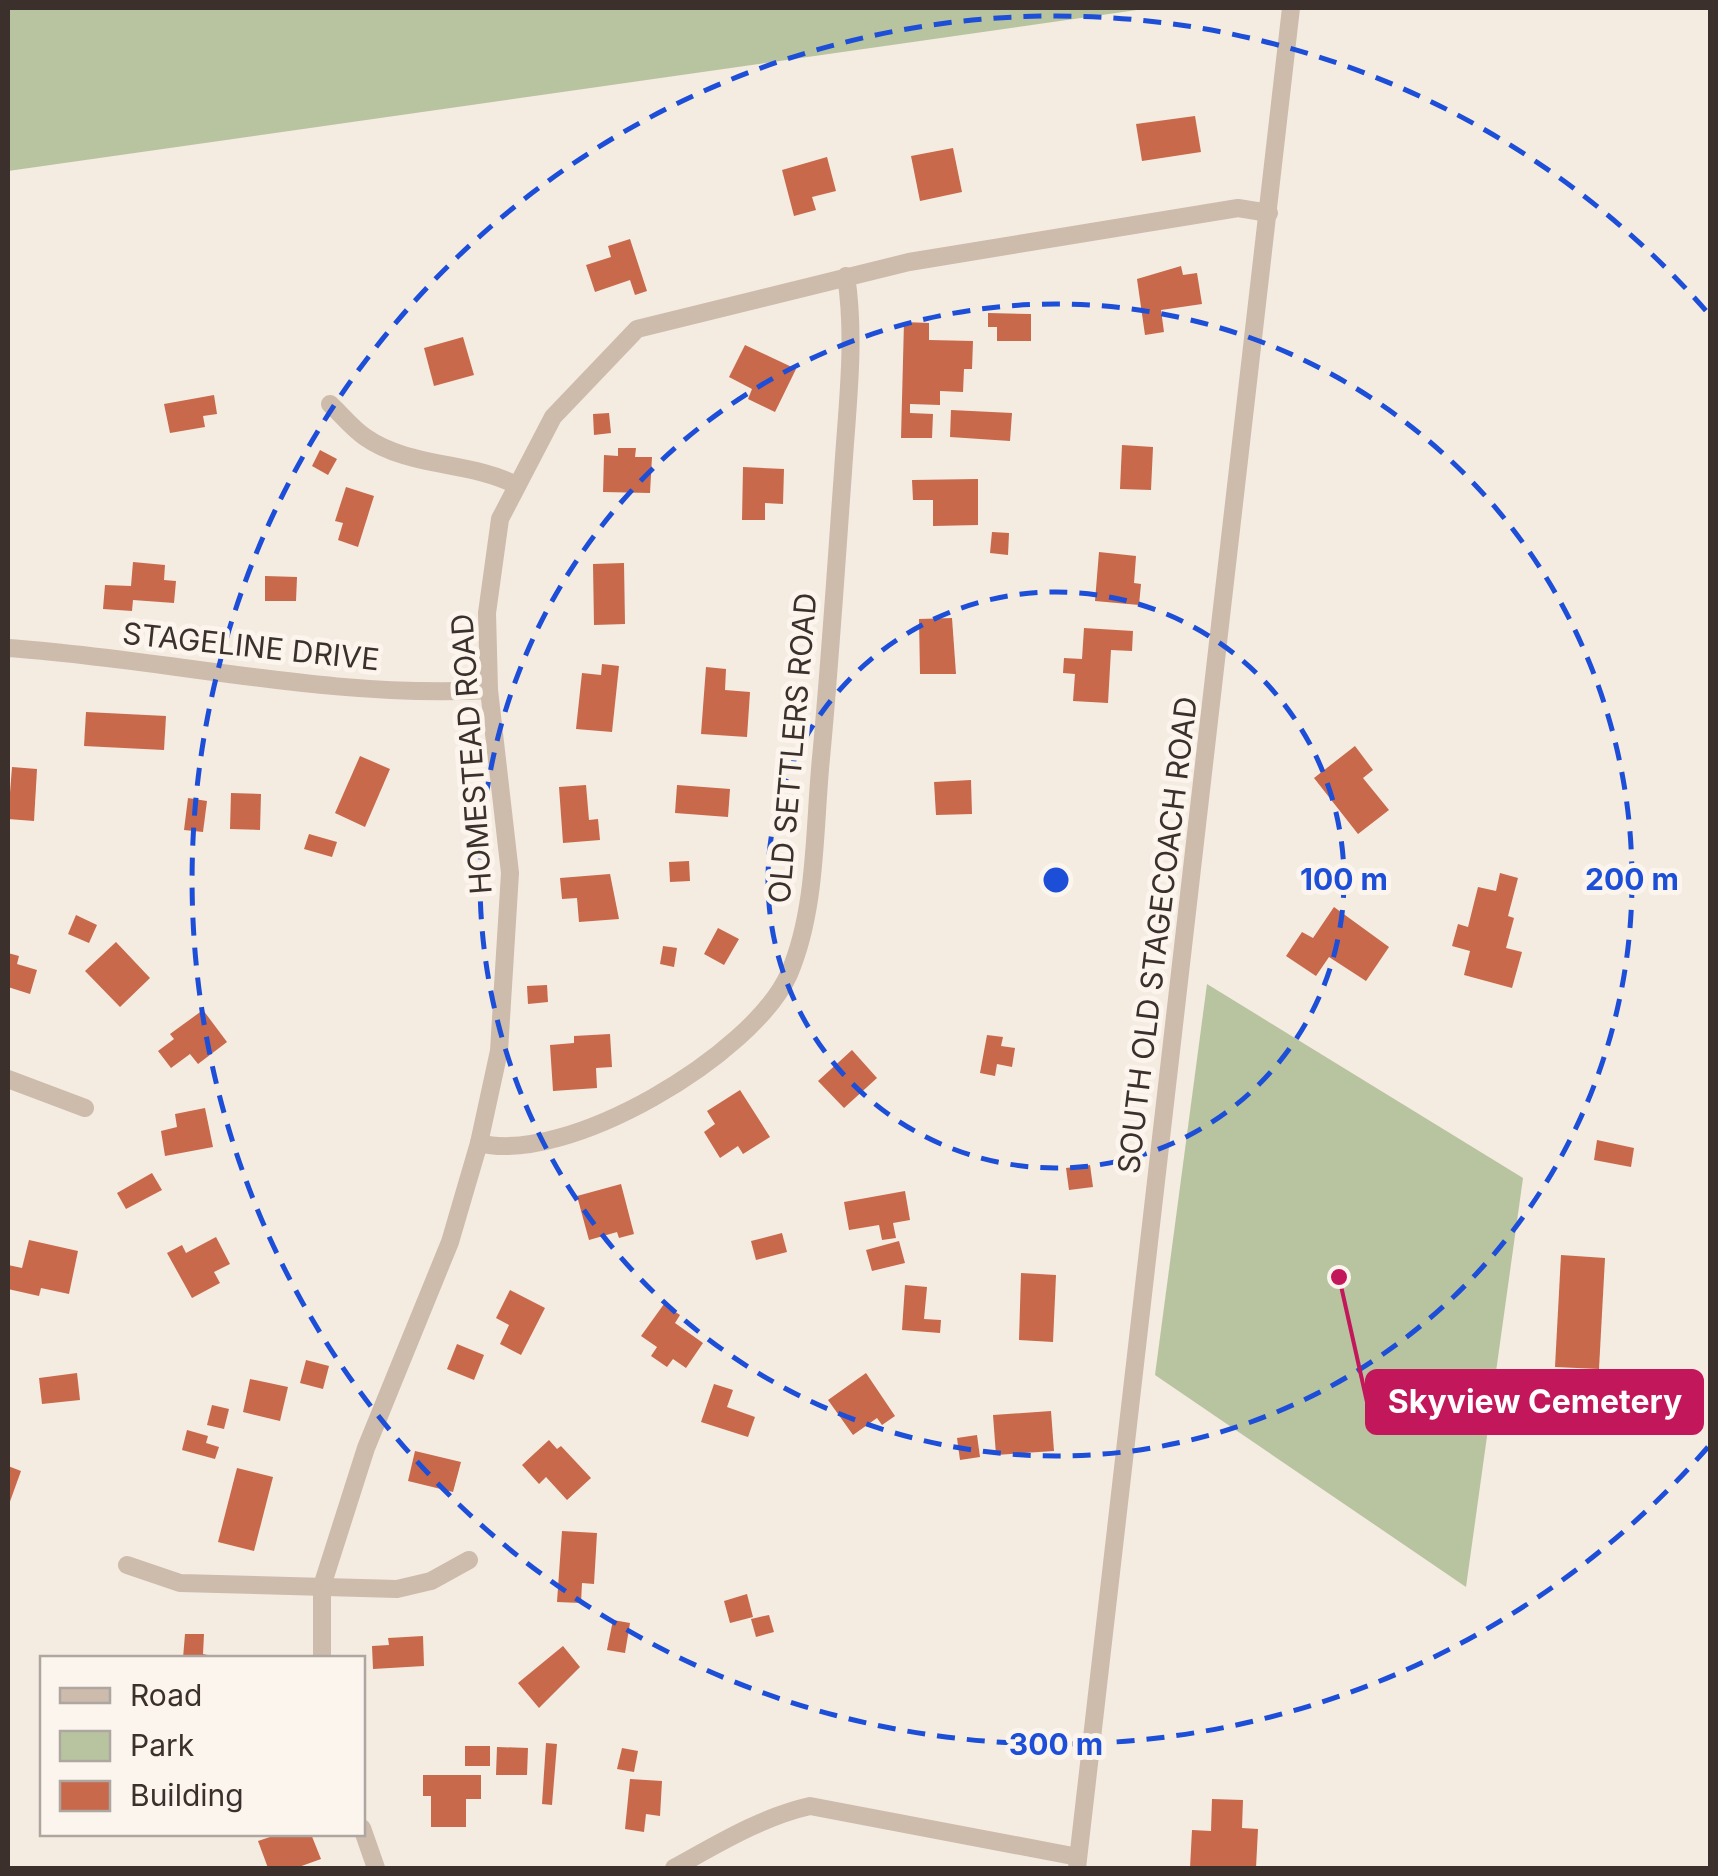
<svg xmlns="http://www.w3.org/2000/svg" width="1718" height="1876" viewBox="0 0 1718 1876" font-family="Inter,sans-serif">
	<style>
		.green { fill: #b8c4a0 }
		.building { fill: #c8694b }
		.lines { fill: none; stroke-linecap: round; stroke-linejoin: round }
		.minor { stroke: #cdbbac; stroke-width: 18 }
		.ring { fill: none; stroke: #1d4ed8; stroke-width: 5; stroke-dasharray: 18 12 }
		.labels { text-anchor: middle; dominant-baseline: central; stroke-width: 10; stroke-linejoin: round; paint-order: stroke }
		.street-label { font-size: 30px; fill: #3b302b; stroke: #fbf5ee }
		.centre { fill: #1d4ed8; stroke: #fbf5ee; stroke-width: 5 }
		.ring-label { font-size: 30px; text-anchor: middle; font-weight: bold; fill: #1d4ed8; stroke: #fbf5ee; stroke-width: 10; stroke-linejoin: round; paint-order: stroke }
		.leader { fill: none; stroke: #c2185b; stroke-width: 4 }
		.callout-dot { fill: #c2185b; stroke: #fbf5ee; stroke-width: 4 }
		.callout { fill: #c2185b; stroke: #c2185b; stroke-width: 4 }
		.callout-label { font-size: 32px; text-anchor: middle; font-weight: bold; fill: #fff }
	</style>
	<rect width="100%" height="100%" fill="#f4ebe1"/>
	<g class="green">
		<polygon points="8,8 1151,8 8,171"/>
		<polygon points="1207,984 1523,1178 1466,1587 1155,1375"/>
	</g>
	<g class="building">
		<polygon points="1195,116 1201,152 1142,161 1136,124"/>
		<polygon points="953,148 962,192 920,201 911,156"/>
		<polygon points="827,157 836,191 812,197 816,210 794,216 782,170"/>
		<polygon points="630,239 647,291 635,295 630,280 595,292 586,265 611,257 608,246"/>
		<polygon points="1181,266 1183,275 1197,273 1202,304 1161,310 1164,332 1145,335 1137,279"/>
		<polygon points="988,313 1031,314 1031,341 997,341 997,327 988,327"/>
		<polygon points="904,322 929,323 929,340 973,341 972,369 964,369 963,392 940,391 940,405 910,404 910,413 933,414 932,438 901,438"/>
		<polygon points="463,337 474,375 434,386 424,348"/>
		<polygon points="745,345 796,369 775,412 748,399 752,389 729,377"/>
		<polygon points="214,395 217,414 203,416 205,427 170,433 164,404"/>
		<polygon points="951,410 1012,413 1010,441 950,437"/>
		<polygon points="609,413 611,433 594,435 593,414"/>
		<polygon points="1122,445 1153,447 1151,490 1120,489"/>
		<polygon points="618,448 636,448 635,457 652,457 650,493 603,492 604,455 618,456"/>
		<polygon points="320,450 337,459 328,475 312,466"/>
		<polygon points="743,467 784,469 783,504 765,503 765,520 742,520"/>
		<polygon points="978,479 978,525 933,526 933,500 913,500 912,480"/>
		<polygon points="346,487 374,496 358,547 338,540 343,523 335,521"/>
		<polygon points="992,532 1009,533 1008,555 990,553"/>
		<polygon points="1099,552 1136,556 1134,583 1141,584 1139,605 1095,601"/>
		<polygon points="133,562 165,565 164,580 176,581 174,603 133,600 132,611 103,609 105,585 131,586"/>
		<polygon points="624,563 625,624 594,625 593,564"/>
		<polygon points="265,576 297,577 296,601 265,601"/>
		<polygon points="952,618 956,674 920,674 919,619"/>
		<polygon points="1084,628 1133,631 1132,651 1111,650 1108,703 1073,701 1075,674 1063,673 1064,658 1082,659"/>
		<polygon points="602,664 619,666 612,732 576,729 582,673 601,675"/>
		<polygon points="706,667 726,669 725,690 750,692 747,737 701,734"/>
		<polygon points="86,712 166,716 164,750 84,746"/>
		<polygon points="1355,746 1373,770 1363,778 1389,810 1358,834 1314,778"/>
		<polygon points="360,756 390,769 365,827 335,813"/>
		<polygon points="12,767 37,769 34,821 8,819"/>
		<polygon points="971,780 972,814 936,815 934,782"/>
		<polygon points="586,785 589,820 598,819 600,840 563,843 559,787"/>
		<polygon points="677,785 730,789 728,817 675,813"/>
		<polygon points="231,793 261,794 260,830 230,829"/>
		<polygon points="188,798 207,801 203,832 184,830"/>
		<polygon points="309,834 337,842 332,857 304,849"/>
		<polygon points="689,861 690,881 670,882 669,862"/>
		<polygon points="1500,873 1518,878 1508,916 1514,918 1506,948 1522,952 1512,988 1464,975 1470,951 1452,946 1458,924 1468,927 1478,887 1496,891"/>
		<polygon points="610,874 619,919 579,922 577,898 562,899 560,878"/>
		<polygon points="1334,907 1389,947 1366,981 1329,957 1316,976 1286,956 1302,932 1313,938"/>
		<polygon points="76,915 97,925 89,943 68,934"/>
		<polygon points="718,928 739,939 724,965 704,954"/>
		<polygon points="116,942 150,978 120,1007 85,971"/>
		<polygon points="663,946 677,948 674,967 660,964"/>
		<polygon points="8,953 19,956 17,964 37,970 30,994 8,987"/>
		<polygon points="547,985 548,1002 528,1004 527,986"/>
		<polygon points="203,1010 227,1042 198,1064 190,1054 171,1068 158,1051 174,1039 170,1034"/>
		<polygon points="610,1034 612,1067 596,1068 597,1088 553,1091 550,1045 574,1043 574,1036"/>
		<polygon points="987,1035 1003,1037 1001,1046 1015,1048 1012,1067 997,1064 995,1076 980,1073"/>
		<polygon points="852,1050 877,1078 844,1108 818,1081"/>
		<polygon points="740,1090 770,1137 743,1154 738,1146 720,1158 704,1132 715,1124 707,1111"/>
		<polygon points="205,1108 213,1147 165,1156 161,1131 177,1127 175,1114"/>
		<polygon points="1597,1140 1634,1148 1631,1167 1594,1160"/>
		<polygon points="1090,1165 1093,1187 1069,1190 1066,1168"/>
		<polygon points="152,1173 162,1190 126,1209 117,1193"/>
		<polygon points="621,1184 634,1234 619,1238 617,1232 589,1240 577,1196"/>
		<polygon points="905,1191 910,1220 893,1223 896,1238 882,1240 879,1225 849,1230 844,1202"/>
		<polygon points="782,1233 787,1252 756,1260 751,1241"/>
		<polygon points="216,1237 230,1264 214,1272 220,1283 192,1298 167,1253 182,1245 186,1253"/>
		<polygon points="29,1240 78,1251 69,1294 41,1288 39,1296 8,1289 8,1265 22,1268"/>
		<polygon points="899,1241 905,1263 872,1271 866,1250"/>
		<polygon points="1561,1255 1605,1258 1599,1369 1555,1367"/>
		<polygon points="1021,1273 1056,1275 1053,1342 1019,1340"/>
		<polygon points="905,1285 927,1287 924,1319 941,1320 940,1333 902,1330"/>
		<polygon points="510,1290 545,1308 521,1355 500,1344 509,1325 496,1318"/>
		<polygon points="664,1304 680,1315 675,1323 703,1343 686,1368 673,1359 667,1367 651,1356 657,1347 641,1336"/>
		<polygon points="457,1344 484,1355 474,1380 447,1369"/>
		<polygon points="306,1360 329,1366 323,1389 300,1383"/>
		<polygon points="77,1373 80,1400 42,1404 39,1378"/>
		<polygon points="866,1373 895,1416 882,1425 877,1418 853,1435 828,1400"/>
		<polygon points="250,1379 288,1387 280,1421 243,1412"/>
		<polygon points="714,1384 733,1390 727,1407 755,1417 748,1437 701,1422"/>
		<polygon points="212,1405 229,1409 224,1429 207,1425"/>
		<polygon points="1051,1411 1054,1451 996,1455 993,1415"/>
		<polygon points="187,1430 208,1436 206,1443 219,1447 215,1459 182,1450"/>
		<polygon points="977,1435 980,1457 960,1460 957,1438"/>
		<polygon points="549,1440 557,1449 561,1446 591,1478 567,1500 546,1477 539,1484 522,1465"/>
		<polygon points="415,1451 461,1462 453,1492 408,1481"/>
		<polygon points="8,1466 21,1471 8,1507"/>
		<polygon points="237,1468 273,1477 254,1551 218,1542"/>
		<polygon points="562,1531 597,1533 594,1584 582,1583 581,1603 557,1602"/>
		<polygon points="747,1594 753,1617 730,1623 724,1601"/>
		<polygon points="769,1615 774,1632 756,1637 751,1619"/>
		<polygon points="613,1620 630,1623 625,1653 607,1650"/>
		<polygon points="185,1634 204,1634 203,1654 221,1658 183,1658"/>
		<polygon points="423,1636 424,1666 373,1669 372,1646 389,1645 388,1638"/>
		<polygon points="563,1646 580,1667 539,1708 518,1683"/>
		<polygon points="546,1743 557,1744 552,1805 542,1804"/>
		<rect x="465" y="1746" width="25" height="20"/>
		<polygon points="497,1747 528,1748 527,1775 496,1775"/>
		<polygon points="622,1748 638,1751 634,1772 617,1769"/>
		<polygon points="423,1775 481,1775 481,1799 466,1799 466,1827 431,1827 431,1796 423,1796"/>
		<polygon points="630,1779 662,1781 660,1816 646,1814 644,1832 625,1829"/>
		<polygon points="1212,1799 1243,1800 1242,1828 1258,1829 1256,1868 1190,1868 1192,1830 1211,1831"/>
		<polygon points="279,1834 311,1834 321,1859 296,1868 268,1868 258,1841"/>
	</g>
	<g class="lines">
		<g class="minor">
			<path d="M 330,404 C 341,414 352,428 365,437 C 409,468 470,461 516,485"/>
			<path d="M 8,648 C 168,659 327,699 489,690"/>
			<polyline points="8,1079 85,1108"/>
			<path d="M 479,1143 C 566,1166 753,1055 789,974 C 817,909 814,828 821,758 C 830,663 836,567 843,472 C 847,407 856,340 846,276"/>
			<polyline points="127,1565 180,1583 397,1589 431,1581 469,1560"/>
			<polyline points="322,1658 322,1586 366,1448 450,1242 479,1143 499,1051 510,873 489,690 487,613 500,519 553,417 637,329 909,262 1238,208 1269,213"/>
			<polyline points="362,1828 376,1868"/>
			<path d="M 674,1868 C 716,1845 761,1817 810,1806 L 1078,1857"/>
			<polyline points="1077,1868 1291,8"/>
		</g>
	</g>
	<g class="ring">
		<circle cx="1056" cy="880" r="288"/>
		<circle cx="1056" cy="880" r="576"/>
		<path d="M1708 1447A864 864 0 1 1 1708 313"/>
	</g>
	<g class="labels">
		<g class="street-label">
			<text transform="translate(251 646) rotate(6)">STAGELINE DRIVE</text>
			<text transform="translate(792 748) rotate(-85)">OLD SETTLERS ROAD</text>
			<text transform="translate(471 754) rotate(-94)">HOMESTEAD ROAD</text>
			<text transform="translate(1157 935) rotate(-83)">SOUTH OLD STAGECOACH ROAD</text>
		</g>
	</g>
	<circle cx="1056" cy="880" r="15" class="centre"/>
	<g class="ring-label">
		<text x="1344" y="890">100 m</text>
		<text x="1632" y="890">200 m</text>
		<text x="1056" y="1755">300 m</text>
	</g>
	<path class="leader" d="M1339 1277L1367 1402"/>
	<circle class="callout-dot" cx="1339" cy="1277" r="10"/>
	<rect class="callout" x="1367" y="1371" width="335" height="62" rx="10"/>
	<g class="callout-label">
		<text x="1535" y="1413">Skyview Cemetery</text>
	</g>
	<rect width="1718" height="1876" fill="none" stroke="#3b302b" stroke-width="20"/>
	<rect x="40" y="1656" width="325" height="180" fill="#fbf5ee" stroke="#aea6a0" stroke-width="2.5"/>
	<rect x="60" y="1688" width="50" height="15" fill="#cdbbac" stroke="#aea6a0" stroke-width="2.5"/>
	<text x="130" y="1706" font-size="30" fill="#3b302b">Road</text>
	<rect x="60" y="1731" width="50" height="30" fill="#b8c4a0" stroke="#aea6a0" stroke-width="2.5"/>
	<text x="130" y="1756" font-size="30" fill="#3b302b">Park</text>
	<rect x="60" y="1781" width="50" height="30" fill="#c8694b" stroke="#aea6a0" stroke-width="2.5"/>
	<text x="130" y="1806" font-size="30" fill="#3b302b">Building</text>
</svg>
